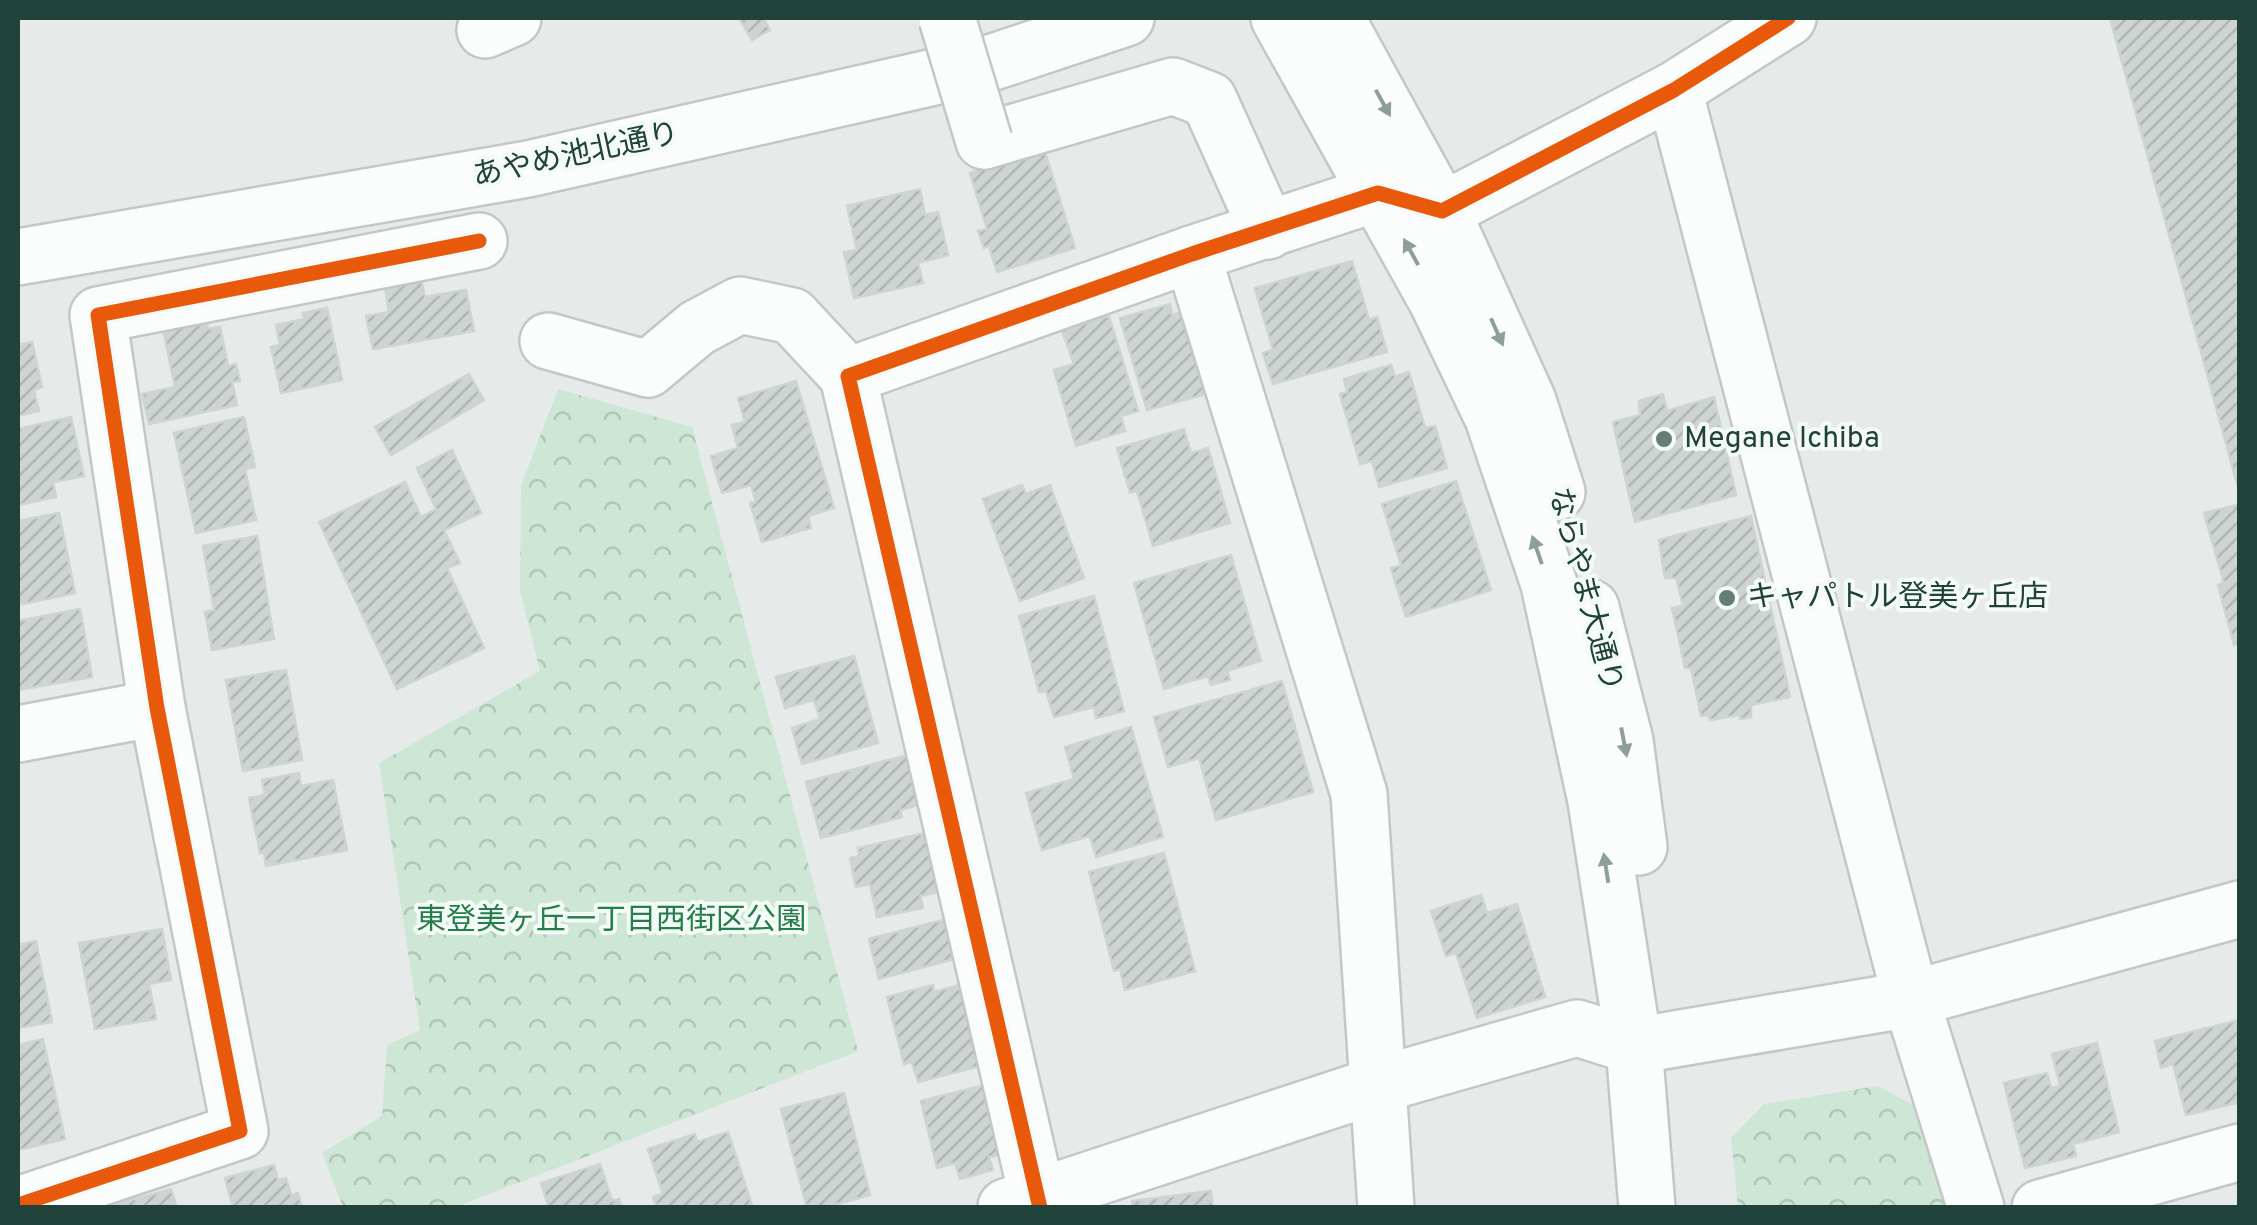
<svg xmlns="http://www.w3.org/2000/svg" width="2257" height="1225" viewBox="0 0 2257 1225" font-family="Overpass,'Noto Sans JP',sans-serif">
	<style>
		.forest { fill: url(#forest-crowns) }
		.building { fill: url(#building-hatch); stroke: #ced4d2; stroke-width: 2.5 }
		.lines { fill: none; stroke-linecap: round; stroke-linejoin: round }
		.minor-casing { stroke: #c3c8c6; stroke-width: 60 }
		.minor { stroke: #fbfcfc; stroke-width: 55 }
		.minor-bridge-casing { stroke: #c3c8c6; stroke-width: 60; stroke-linecap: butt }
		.minor-bridge { stroke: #fbfcfc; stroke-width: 55 }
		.cycleway-casing { stroke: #f4faf7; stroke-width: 21 }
		.cycleway { stroke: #e8590c; stroke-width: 15 }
		.oneway { fill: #8e9f9b }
		.poi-dot { fill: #657d77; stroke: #f4faf7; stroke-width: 4 }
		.labels { text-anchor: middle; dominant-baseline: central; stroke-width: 8; stroke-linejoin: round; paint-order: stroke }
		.street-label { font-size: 30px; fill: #20423a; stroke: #f4faf7 }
		.poi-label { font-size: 30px; fill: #20423a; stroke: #f4faf7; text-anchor: start }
		.park-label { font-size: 30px; fill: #257e4a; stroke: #f4faf7 }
	</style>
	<defs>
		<pattern id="forest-crowns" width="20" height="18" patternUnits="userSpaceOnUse" patternTransform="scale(2.5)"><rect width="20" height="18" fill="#cde6d5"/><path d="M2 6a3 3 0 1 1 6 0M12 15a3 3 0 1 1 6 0" fill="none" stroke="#b0c6b8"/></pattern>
		<pattern id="building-hatch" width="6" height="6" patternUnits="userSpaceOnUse" patternTransform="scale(2.5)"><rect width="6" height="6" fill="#cdd4d2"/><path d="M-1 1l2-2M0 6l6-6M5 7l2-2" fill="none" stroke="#b0b7b5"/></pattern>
	</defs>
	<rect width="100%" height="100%" fill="#e6ebe9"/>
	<g class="forest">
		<polygon points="558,389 692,427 858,1051 456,1207 343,1207 322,1153 382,1116 387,1045 420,1030 379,763 540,671 520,592 521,486"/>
		<polygon points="1878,1086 1920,1109 1948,1207 1738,1207 1731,1138 1764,1104"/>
	</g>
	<g class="building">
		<polygon points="739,18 763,18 770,30 752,40"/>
		<polygon points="2110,18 2240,18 2240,495"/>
		<polygon points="1044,149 1075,248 997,272 989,246 984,248 978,231 987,229 970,173"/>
		<polygon points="920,189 925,215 938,212 948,255 918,263 923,283 854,298 844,252 857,250 847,206"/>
		<polygon points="1352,261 1369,320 1377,317 1387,352 1273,384 1263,353 1273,350 1255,288"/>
		<polygon points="421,280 425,297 466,290 474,331 373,349 366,316 389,312 385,287"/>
		<polygon points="1170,304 1172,315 1183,312 1206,394 1147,410 1120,318"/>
		<polygon points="327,308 342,380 281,393 271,347 280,345 276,325 304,319 303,313"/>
		<polygon points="205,315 208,329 220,327 228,366 236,364 240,381 232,382 237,405 149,424 142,394 175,387 162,324"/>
		<polygon points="1109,316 1138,411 1121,416 1125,431 1076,446 1054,370 1074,364 1062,330"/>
		<polygon points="32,342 42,387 34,390 39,411 18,416 18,345"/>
		<polygon points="1391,365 1395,377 1409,372 1425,428 1435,426 1447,468 1379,487 1372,461 1360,464 1340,394 1347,392 1344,379"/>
		<polygon points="469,374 484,400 391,455 375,427"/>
		<polygon points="796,381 834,508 808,516 811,528 762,542 750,503 756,502 751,485 722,493 711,456 738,448 732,425 745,422 738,398"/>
		<polygon points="1663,394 1667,411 1714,397 1736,495 1635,522 1613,422 1640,415 1639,401"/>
		<polygon points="71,417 84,476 53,482 56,497 18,505 18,429"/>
		<polygon points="244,417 255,467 245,469 256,520 196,533 174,433"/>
		<polygon points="1184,429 1191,453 1208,448 1230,523 1153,546 1137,491 1130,493 1117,448"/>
		<polygon points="452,450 481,513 444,530 460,563 447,568 484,648 397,689 319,522 405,482 421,517 436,509 417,468"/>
		<polygon points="1456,481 1491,590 1406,617 1391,568 1401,565 1382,504"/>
		<polygon points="1022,485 1026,494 1050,485 1084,578 1020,601 983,499"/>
		<polygon points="2240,504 2240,643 2234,645 2218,585 2224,583 2204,513"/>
		<polygon points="59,513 75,593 18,605 18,521"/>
		<polygon points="1751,516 1790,697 1751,705 1751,717 1740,719 1739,715 1710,720 1708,715 1701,716 1691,668 1685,668 1672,608 1683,606 1676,578 1665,578 1659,540"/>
		<polygon points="257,536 274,639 212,650 205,612 214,610 203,546"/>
		<polygon points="1231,555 1261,661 1227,671 1230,680 1211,685 1208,676 1164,689 1134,583"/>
		<polygon points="1094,596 1124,711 1096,718 1094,707 1054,717 1046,691 1039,692 1019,616"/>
		<polygon points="80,609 92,677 18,690 18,621"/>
		<polygon points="854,656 878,743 802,764 792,728 820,719 814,700 785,708 776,677"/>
		<polygon points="286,670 302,760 243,771 226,680"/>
		<polygon points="1282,681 1313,792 1216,820 1199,758 1168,767 1154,717"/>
		<polygon points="1131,727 1163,837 1096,857 1090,836 1042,850 1026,793 1074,779 1065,747"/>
		<polygon points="919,752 933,801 900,810 902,817 821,838 806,782"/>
		<polygon points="299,773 301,786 333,780 347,850 266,866 264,852 260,853 249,798 265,795 262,780"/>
		<polygon points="930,832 943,891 920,896 923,908 877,917 870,884 856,887 850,858 859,856 858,848"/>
		<polygon points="1164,853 1195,971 1125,990 1120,969 1114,971 1089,872"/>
		<polygon points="1481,895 1487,913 1517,904 1545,997 1477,1018 1456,953 1446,956 1431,911"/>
		<polygon points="959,916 969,955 879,979 869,939"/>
		<polygon points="162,929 171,980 149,984 156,1019 95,1029 79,943"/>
		<polygon points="36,941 52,1022 18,1028 18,945"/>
		<polygon points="967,983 988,1064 918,1082 912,1062 904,1064 887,997 933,985 934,992"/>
		<polygon points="2239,1020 2240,1102 2186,1115 2173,1064 2161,1068 2155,1041"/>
		<polygon points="43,1039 65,1139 18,1150 18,1045"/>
		<polygon points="2097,1043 2119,1132 2073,1144 2076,1156 2025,1168 2004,1083 2047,1073 2051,1088 2060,1086 2052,1054"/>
		<polygon points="985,1085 1002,1154 989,1157 993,1170 960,1179 955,1163 937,1168 921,1101"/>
		<polygon points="844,1093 870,1195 823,1208 807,1208 781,1109"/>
		<polygon points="728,1132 753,1208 657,1208 653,1197 663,1194 648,1149 695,1134 697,1142"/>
		<polygon points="600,1164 612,1201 619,1199 622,1208 549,1208 541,1183"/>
		<polygon points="274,1165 278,1180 286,1178 291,1195 298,1193 302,1208 233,1208 225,1178"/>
		<polygon points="171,1189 177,1208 108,1208 107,1207"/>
		<polygon points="1211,1191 1213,1208 1133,1208 1132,1201"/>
	</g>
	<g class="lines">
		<g class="minor-casing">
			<g id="minor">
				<polyline points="1279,18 1437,301 1493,418 1549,584 1596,801 1634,1046 1647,1208"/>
				<polyline points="1336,18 1442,211 1528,401 1557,492"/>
				<polyline points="485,30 513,18"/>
				<polyline points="1674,90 1911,999 1976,1208"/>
				<polyline points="984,141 1173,86 1209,100 1268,231"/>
				<polyline points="1192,254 1359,794 1386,1208"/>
				<polyline points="18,257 528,169 978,67 1126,18"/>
				<polyline points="548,341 648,369 697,328 740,305 792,316 848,376"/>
				<polyline points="1591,608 1625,741 1639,847"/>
				<polyline points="18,734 157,708"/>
				<polyline points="18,1205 240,1131 157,708 98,315 479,241"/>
				<polyline points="1006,1207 1378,1085 1577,1028 1634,1046 1911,999 2240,909"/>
				<polyline points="1040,1208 848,376 1192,254 1378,193 1442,211 1674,90 1788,18"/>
				<polyline points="2040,1208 2240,1152"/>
			</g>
		</g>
		<use href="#minor" class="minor"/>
		<g class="minor-bridge-casing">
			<polyline id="minor-bridge" points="947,18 984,141"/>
		</g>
		<use href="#minor-bridge" class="minor-bridge"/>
		<g class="cycleway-casing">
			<g id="cycleway">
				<polyline points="18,1205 240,1131 157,708 98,315 479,241"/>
				<polyline points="1040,1208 848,376 1192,254 1378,193 1442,211 1674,90 1788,18"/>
			</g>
		</g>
		<use href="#cycleway" class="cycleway"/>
	</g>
	<defs><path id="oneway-solid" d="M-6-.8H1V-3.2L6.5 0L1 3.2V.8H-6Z" transform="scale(2.5)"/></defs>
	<g class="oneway">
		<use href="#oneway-solid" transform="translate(1383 103) rotate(61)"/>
		<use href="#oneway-solid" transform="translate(1411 252) rotate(-119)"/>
		<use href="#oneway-solid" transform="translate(1497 332) rotate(66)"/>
		<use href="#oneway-solid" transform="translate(1537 550) rotate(-109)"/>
		<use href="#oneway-solid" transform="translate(1624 742) rotate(79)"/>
		<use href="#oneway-solid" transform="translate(1606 868) rotate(-99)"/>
	</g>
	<g class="poi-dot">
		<circle cx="1664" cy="439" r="10"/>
		<circle cx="1727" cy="598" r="10"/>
	</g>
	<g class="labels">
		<g class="street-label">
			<text transform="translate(576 156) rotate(-12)">あやめ池北通り</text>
			<text transform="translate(1584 590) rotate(75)">ならやま大通り</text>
		</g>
		<g class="poi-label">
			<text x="1684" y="439">Megane Ichiba</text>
			<text x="1747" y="598">キャパトル登美ヶ丘店</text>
		</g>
		<g class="park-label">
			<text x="611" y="921">東登美ヶ丘一丁目西街区公園</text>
		</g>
	</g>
	<rect width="2257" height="1225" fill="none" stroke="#20423a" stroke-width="40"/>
</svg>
